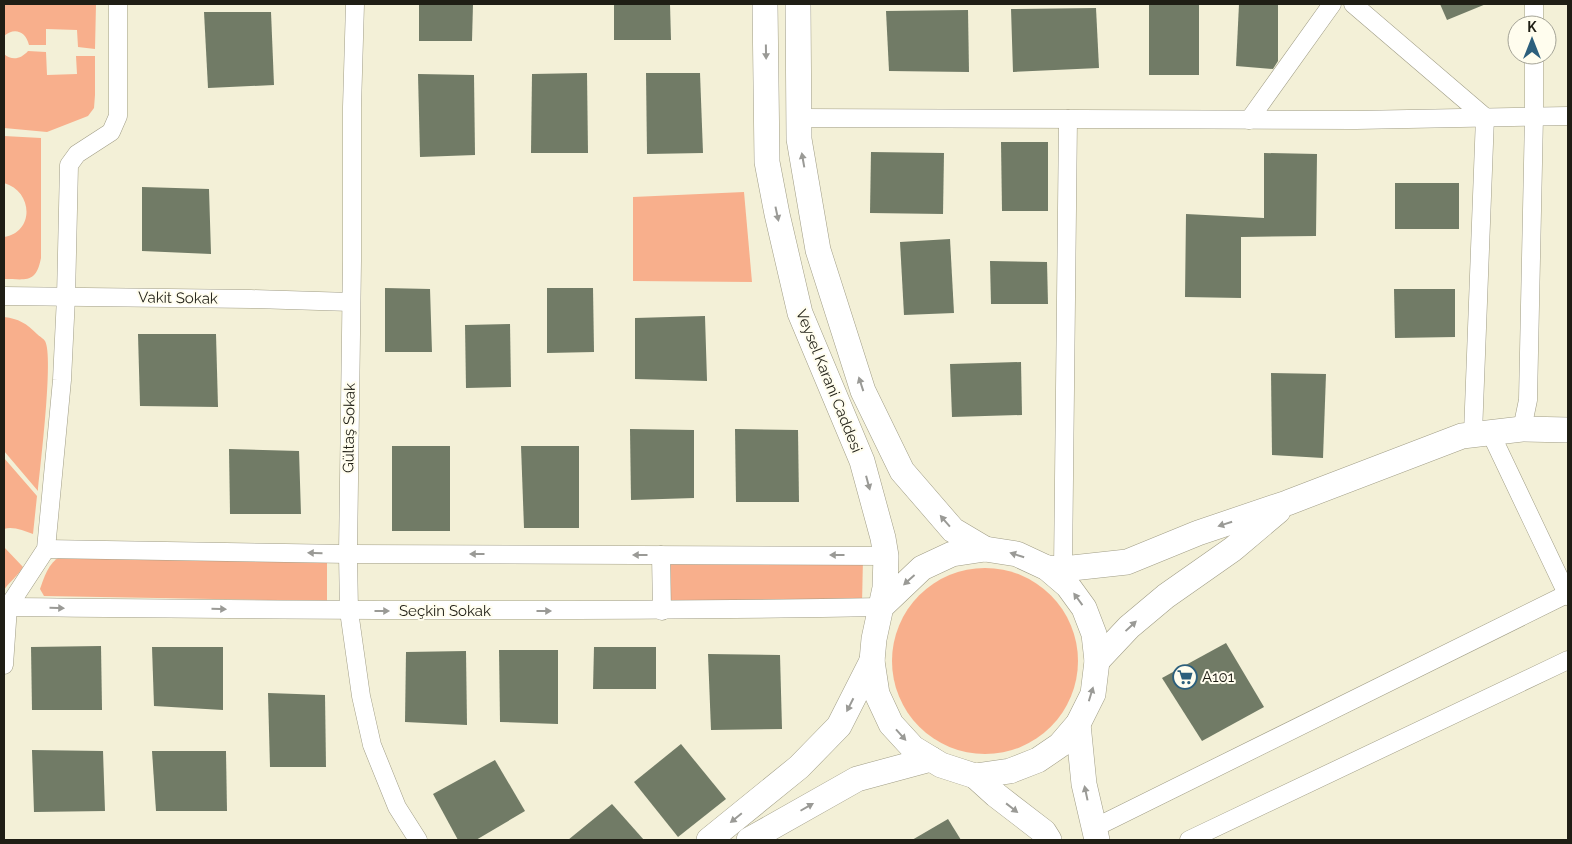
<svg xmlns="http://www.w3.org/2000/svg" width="1572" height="844" viewBox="0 0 1572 844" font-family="Raleway,sans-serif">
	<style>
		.green { fill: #f8af8c }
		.building { fill: #717b66 }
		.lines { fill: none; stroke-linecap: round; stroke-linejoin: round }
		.street-casing { stroke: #a09d86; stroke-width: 19 }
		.secondary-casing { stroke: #a09d86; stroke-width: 26 }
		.street { stroke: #fff; stroke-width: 18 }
		.secondary { stroke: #fff; stroke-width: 25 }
		.oneway { fill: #9a9a96 }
		.labels { text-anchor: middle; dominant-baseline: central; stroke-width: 4; stroke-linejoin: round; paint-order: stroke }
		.street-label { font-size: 15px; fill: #1f1e15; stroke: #fffdee }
		.poi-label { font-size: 15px; fill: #1f1e15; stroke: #fffdee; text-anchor: start }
	</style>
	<rect width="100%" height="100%" fill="#f3f0d7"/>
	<g class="green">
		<path d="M 4,4 L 96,4 L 95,49 L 78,47 L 77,30 L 46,29 L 46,45 L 29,45 C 26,31 14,27 4,36 Z"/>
		<path d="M 28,51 L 46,52 L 47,75 L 77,74 L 76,56 L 95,56 L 95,95 L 94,108 L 88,116 L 47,132 L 4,128 L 4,54 C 12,61 21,59 28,51 Z"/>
		<path d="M 4,136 L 41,138 L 41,258 C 36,284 26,279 4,279 L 4,237 C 35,232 33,191 4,183 Z"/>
		<polygon points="744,192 752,282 633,281 633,197"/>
		<path d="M 4,317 C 19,319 26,323 37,334 C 39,336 44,339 45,341 C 54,356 40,468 38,491 L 4,451 Z"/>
		<path d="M 4,458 L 37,496 L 33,534 C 24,531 13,526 4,529 Z"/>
		<path d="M 4,547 L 23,567 C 17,577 10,581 4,590 Z"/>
		<path d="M 60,557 L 327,558 L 327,601 L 44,596 L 40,589 C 44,577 49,562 60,557 Z"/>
		<polygon points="863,558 862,604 671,602 670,560"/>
		<circle cx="985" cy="661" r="93"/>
	</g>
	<g class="building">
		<polygon points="419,4 473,4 472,41 419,41"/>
		<polygon points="614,4 670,4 671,40 614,40"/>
		<rect x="1149" y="4" width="50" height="71"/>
		<polygon points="1239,4 1278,4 1278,61 1273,69 1236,66"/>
		<polygon points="1440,4 1486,4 1447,20"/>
		<polygon points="1096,8 1099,68 1013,72 1011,9"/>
		<polygon points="968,10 969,72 889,71 886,11"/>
		<polygon points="204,12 271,12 274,85 208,88"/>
		<polygon points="587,73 588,153 531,153 532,74"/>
		<polygon points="646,73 700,73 703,153 647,154"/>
		<polygon points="418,74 474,75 475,155 420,157"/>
		<polygon points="1001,142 1048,142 1048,211 1002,211"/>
		<polygon points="871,152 944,153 943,214 870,213"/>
		<polygon points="1264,153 1317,154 1316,236 1241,237 1241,298 1185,297 1186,214 1264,218"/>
		<rect x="1395" y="183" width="64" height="46"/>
		<polygon points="142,187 209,189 211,254 142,251"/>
		<polygon points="950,239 954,313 904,315 900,242"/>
		<polygon points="990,261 1047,262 1048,304 991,304"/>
		<polygon points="385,288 430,289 432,352 385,352"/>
		<polygon points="547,288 593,288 594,352 547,353"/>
		<polygon points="1394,289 1455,289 1455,337 1395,338"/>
		<polygon points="705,316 707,381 635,379 635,318"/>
		<polygon points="510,324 511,387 466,388 465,325"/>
		<polygon points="138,334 216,334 218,407 140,406"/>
		<polygon points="1021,362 1022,415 952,417 950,364"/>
		<polygon points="1271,373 1326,374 1323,458 1272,455"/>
		<polygon points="630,429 694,430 694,498 631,500"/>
		<polygon points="735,429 798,430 799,502 736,502"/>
		<rect x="392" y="446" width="58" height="85"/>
		<polygon points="521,446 579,446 579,528 524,528"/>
		<polygon points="229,449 299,451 301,514 230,514"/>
		<polygon points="1226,643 1264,707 1202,741 1162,678"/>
		<polygon points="101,646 102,710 32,710 31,647"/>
		<polygon points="152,647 223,647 223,710 154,706"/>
		<polygon points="594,647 656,647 656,689 593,689"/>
		<polygon points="499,650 558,650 558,724 500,722"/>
		<polygon points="466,651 467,725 405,722 406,652"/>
		<polygon points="708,654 780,655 782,729 711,730"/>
		<polygon points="268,693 325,695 326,767 270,767"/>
		<polygon points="681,744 726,799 678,837 634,782"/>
		<polygon points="32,750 103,751 105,811 34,812"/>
		<polygon points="152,751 226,751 227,811 156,811"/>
		<polygon points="495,760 525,811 476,840 458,840 433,794"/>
		<polygon points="612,804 644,840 568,840"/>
		<polygon points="948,819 961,840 912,840"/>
	</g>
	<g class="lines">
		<g class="street-casing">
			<g id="street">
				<polyline points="355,4 352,107 352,261 348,554 349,611 361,696 372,745 397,807 418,840"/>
				<polyline points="1353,4 1485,117 1473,434"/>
				<polyline points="1534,4 1534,25"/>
				<polyline points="799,118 1356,120 1568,116"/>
				<polyline points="1249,120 1332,4"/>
				<polyline points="4,296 251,299 351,302"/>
				<polyline points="1522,429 1528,400 1534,116 1534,55"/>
				<polyline points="1490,432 1568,596"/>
				<polyline points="46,549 348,554 886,556"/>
				<polyline points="661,555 662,611"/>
				<polyline points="1063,569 1068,119"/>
				<path d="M 8,607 C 299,610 590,612 881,607"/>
				<polyline points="4,665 8,607 46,549 62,380 66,297 69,165 77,154 111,132 118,116 118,4"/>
				<polyline points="1094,828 1567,594"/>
				<polyline points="1189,840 1568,660"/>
			</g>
		</g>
		<g class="secondary-casing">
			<g id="secondary">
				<polyline points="765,4 767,162 777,214 800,313 862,461 883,538 886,556 885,588 874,639 872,661 877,694 891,724 913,748 941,765 975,776 1010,771 1038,760 1060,745 1078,724 1093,694 1097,661 1094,634 1084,608 1068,586 1047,568 1017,554 985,549 952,554 922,568 881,607"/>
				<polyline points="798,4 799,139 818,250 863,391 902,471 953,530 985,549"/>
				<polyline points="1047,568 1063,569 1127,562 1198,533 1287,503 1462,436 1522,429 1568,430"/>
				<polyline points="1097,661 1129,627 1166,596 1233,549 1278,511"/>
				<polyline points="1078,724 1084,784 1097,840"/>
				<polyline points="975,776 996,795 1044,832 1049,840"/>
				<polyline points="709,840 799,767 839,726 872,661"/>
				<polyline points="749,840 857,779 931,759"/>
			</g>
		</g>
		<use href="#street" class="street"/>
		<use href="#secondary" class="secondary"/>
	</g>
	<defs><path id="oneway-solid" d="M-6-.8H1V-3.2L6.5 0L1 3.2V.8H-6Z" transform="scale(1.25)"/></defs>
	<g class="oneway">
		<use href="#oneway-solid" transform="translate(766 52) rotate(89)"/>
		<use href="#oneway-solid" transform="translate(803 160) rotate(-100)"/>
		<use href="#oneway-solid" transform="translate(777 214) rotate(78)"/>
		<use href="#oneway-solid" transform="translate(861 384) rotate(-108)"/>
		<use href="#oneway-solid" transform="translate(868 483) rotate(75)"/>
		<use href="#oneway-solid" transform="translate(945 521) rotate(-131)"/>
		<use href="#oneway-solid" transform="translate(1225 524) rotate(162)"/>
		<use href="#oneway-solid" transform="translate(315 553) rotate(-179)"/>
		<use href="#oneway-solid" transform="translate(477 554) rotate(-180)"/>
		<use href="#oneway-solid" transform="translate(640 555) rotate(-180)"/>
		<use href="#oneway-solid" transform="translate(837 555) rotate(-180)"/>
		<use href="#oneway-solid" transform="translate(1017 555) rotate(-163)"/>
		<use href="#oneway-solid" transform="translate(909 580) rotate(138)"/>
		<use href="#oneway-solid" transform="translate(1078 599) rotate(-126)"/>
		<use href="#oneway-solid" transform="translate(57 608) rotate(1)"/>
		<use href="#oneway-solid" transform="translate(219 609) rotate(1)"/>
		<use href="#oneway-solid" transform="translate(382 611)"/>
		<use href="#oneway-solid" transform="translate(544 611)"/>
		<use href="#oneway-solid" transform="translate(1131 626) rotate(-43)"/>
		<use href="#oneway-solid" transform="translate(1091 694) rotate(-73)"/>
		<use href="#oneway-solid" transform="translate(850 705) rotate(117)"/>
		<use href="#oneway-solid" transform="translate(901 735) rotate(48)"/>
		<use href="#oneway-solid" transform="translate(1086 793) rotate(-102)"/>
		<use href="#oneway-solid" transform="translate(807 807) rotate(-30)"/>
		<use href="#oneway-solid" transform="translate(1012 808) rotate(38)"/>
		<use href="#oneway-solid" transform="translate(736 818) rotate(141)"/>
	</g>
	<defs>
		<g id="supermarket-ring" transform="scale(1.25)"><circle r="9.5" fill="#fffdee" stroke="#2c5f7c" stroke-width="1.5"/><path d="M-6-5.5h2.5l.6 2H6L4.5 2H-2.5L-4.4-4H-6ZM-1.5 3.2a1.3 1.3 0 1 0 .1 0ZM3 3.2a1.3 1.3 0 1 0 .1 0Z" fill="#2c5f7c"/></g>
	</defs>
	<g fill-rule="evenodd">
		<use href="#supermarket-ring" x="1185" y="677"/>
	</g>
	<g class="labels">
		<g class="street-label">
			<text transform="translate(178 298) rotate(1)">Vakit Sokak</text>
			<text transform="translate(829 381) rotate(68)">Veysel Karani Caddesi</text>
			<text transform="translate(349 428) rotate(-89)">Gültaş Sokak</text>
			<text x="445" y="611">Seçkin Sokak</text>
		</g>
		<g class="poi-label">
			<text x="1202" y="677">A101</text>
		</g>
	</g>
	<rect width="1572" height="844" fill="none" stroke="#1f1e15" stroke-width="10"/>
	<g transform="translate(1532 40)"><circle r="24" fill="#fffdee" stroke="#a5a497"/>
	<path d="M0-4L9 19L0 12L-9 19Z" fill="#2c5f7c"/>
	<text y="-8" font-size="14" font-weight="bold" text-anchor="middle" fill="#1f1e15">K</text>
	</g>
</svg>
